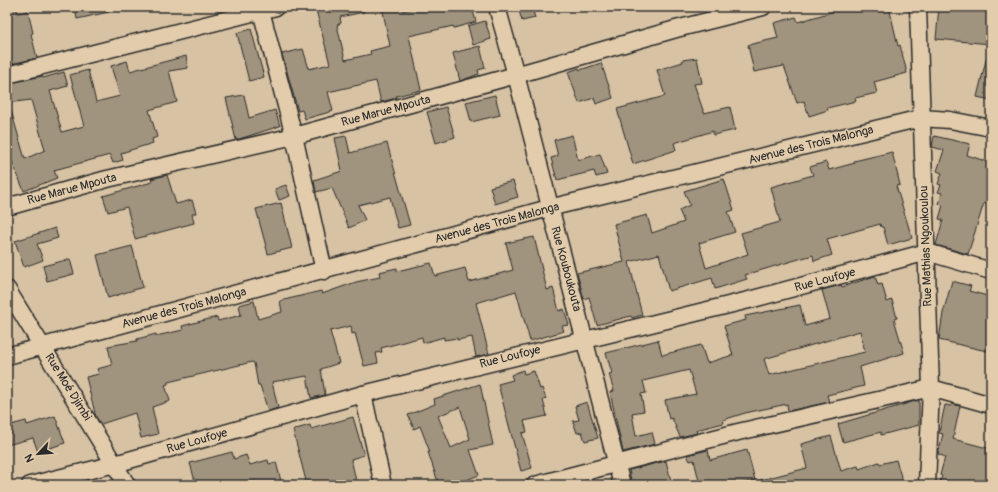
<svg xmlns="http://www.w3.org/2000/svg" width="998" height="492" viewBox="0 0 998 492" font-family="Pangolin,sans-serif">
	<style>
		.building { fill: #a1947e; stroke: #2b2b2b; fill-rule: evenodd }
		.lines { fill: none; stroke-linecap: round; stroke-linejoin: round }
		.street-casing { stroke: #2b2b2b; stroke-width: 19 }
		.street { stroke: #e2ccab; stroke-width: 16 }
		.labels { text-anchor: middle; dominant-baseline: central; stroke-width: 3; stroke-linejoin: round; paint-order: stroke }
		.street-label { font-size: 12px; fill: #2b2b2b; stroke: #e2ccab }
	</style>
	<rect width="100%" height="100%" fill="#d7c2a3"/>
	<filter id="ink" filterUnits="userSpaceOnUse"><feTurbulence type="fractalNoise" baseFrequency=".025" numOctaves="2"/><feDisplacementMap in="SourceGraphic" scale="8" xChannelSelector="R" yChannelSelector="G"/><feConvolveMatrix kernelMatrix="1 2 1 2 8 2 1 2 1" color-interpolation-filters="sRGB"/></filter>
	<g filter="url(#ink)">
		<g class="building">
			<polygon points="7,7 16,7 18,13 28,11 33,33 31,34 37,58 7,65"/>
			<polygon points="75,7 108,7 109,12 77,19"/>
			<polygon points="325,7 364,7 364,12 340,17 341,23 337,25 345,60 371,54 370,51 390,46 382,7 403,7 403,11 419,7 472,7 476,22 454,28 453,26 409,36 421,90 396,96 396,98 381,102 376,81 328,92 333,111 305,119 302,110 298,111 282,54 303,49 309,69 330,64 316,10"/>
			<polygon points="518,7 532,7 535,18 522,21"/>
			<polygon points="848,7 889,7 898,46 900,45 907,73 874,82 877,93 855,98 856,101 827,108 828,110 809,116 804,101 797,103 784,66 754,72 748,45 778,38 774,23 796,17 798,22"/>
			<polygon points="939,7 991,7 991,44 936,39"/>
			<polygon points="485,21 491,39 473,45 468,26"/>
			<polygon points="251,29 264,77 249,81 237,33"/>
			<polygon points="480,46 485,68 478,70 479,74 460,81 453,53"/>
			<polygon points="186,56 188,68 169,71 177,102 149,110 157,137 152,139 153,143 121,153 123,160 113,163 110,155 54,170 57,178 24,191 11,159 7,161 7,107 10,107 25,159 45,150 31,100 7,103 7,84 42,76 43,78 64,72 68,86 50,91 62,132 84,126 70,75 88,70 96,102 120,96 111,66 127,61 130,71"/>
			<polygon points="987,56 991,57 991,100 977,97"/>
			<polygon points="697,58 702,83 694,84 704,113 730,107 735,130 713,135 713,131 674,143 676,150 633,164 617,109 665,96 657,70 683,62 682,60"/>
			<polygon points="601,63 613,98 596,104 594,98 579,103 568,72 579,68 580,70"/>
			<polygon points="244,95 249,118 275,110 280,126 236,140 226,98"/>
			<polygon points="495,95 500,115 471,122 466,102"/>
			<polygon points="446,107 455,137 436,143 427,112"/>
			<polygon points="572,135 578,160 600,154 607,174 596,177 594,171 557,180 551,158 558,156 554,140"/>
			<polygon points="346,136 350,153 387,143 410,225 398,228 390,197 358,205 365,220 349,228 332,188 316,192 314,180 342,171 335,138"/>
			<polygon points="934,136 970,144 967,155 991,163 991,205 984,203 968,254 936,245 943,220 939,219 943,205 939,204 942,193 938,192 941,185 938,184 942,173 937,171 944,150 932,147"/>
			<polygon points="892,152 900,185 896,186 912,238 888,245 883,227 881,227 880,224 827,239 832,255 814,261 813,255 792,261 745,275 747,279 715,289 712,278 669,291 659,254 629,262 642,315 632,318 631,316 597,325 589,297 584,299 577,273 624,262 614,224 647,215 652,233 684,222 679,210 690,205 684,191 724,179 734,210 728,212 735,232 699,243 706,268 748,254 741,233 780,222 771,187 813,175 810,167 826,162 829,170 855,163 854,161"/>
			<polygon points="167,175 176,204 192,200 196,213 192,214 194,223 135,239 127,207 108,212 103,196 152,182 151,179"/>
			<polygon points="513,181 518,197 495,204 490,187"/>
			<polygon points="286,185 290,196 279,200 275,189"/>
			<polygon points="281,203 292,248 268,254 256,209"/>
			<polygon points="55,228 58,238 37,244 43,260 24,267 15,241"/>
			<polygon points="534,237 547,290 553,288 559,311 564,309 569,325 562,326 564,331 530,341 516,291 476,303 489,354 476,357 472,337 457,340 457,338 444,340 444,337 423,343 422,337 381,348 382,352 376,353 378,363 364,366 355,333 352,334 351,326 330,331 339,363 321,369 325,395 311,398 307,376 272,382 278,408 268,411 260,385 258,385 254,363 252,362 168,382 168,384 165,385 170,401 152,407 158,434 141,438 135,413 101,424 96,417 86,377 99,374 97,369 112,365 108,346 137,341 137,339 156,334 156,336 183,330 182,326 217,317 218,321 241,315 239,305 254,301 258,319 282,312 280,301 321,291 322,294 356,282 380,277 379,272 397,268 397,271 431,263 435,276 465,268 469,282 513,270 506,243"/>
			<polygon points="132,246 143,287 108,298 97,255"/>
			<polygon points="70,259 74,274 47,281 43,266"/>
			<path d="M 875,276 L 878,285 L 882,284 L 887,302 L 892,300 L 897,318 L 894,319 L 904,353 L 860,367 L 864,386 L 827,395 L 829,402 L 788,411 L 787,404 L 745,413 L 723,420 L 724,423 L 696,430 L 697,433 L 680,437 L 672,418 L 669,419 L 665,400 L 696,394 L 689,370 L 643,381 L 646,393 L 641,394 L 644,411 L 632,413 L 636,436 L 652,432 L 655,444 L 623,452 L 610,392 L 614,391 L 609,374 L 612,373 L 606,353 L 658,340 L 662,355 L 701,345 L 707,363 L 733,355 L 724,326 L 746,320 L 745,316 L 800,305 L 805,326 L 830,319 L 822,290 L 841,285 L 842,287 ZM 860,331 L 865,352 L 769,375 L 764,359 Z"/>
			<polygon points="952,281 971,286 969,291 991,297 991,352 939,340 943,313"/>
			<polygon points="523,370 524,374 534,371 540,389 542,388 546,399 543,400 547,416 524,421 527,432 522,433 532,468 521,471 498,384 513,380 511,375"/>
			<path d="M 480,384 L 493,445 L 470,450 L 479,475 L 459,483 L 460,485 L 439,485 L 428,452 L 430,452 L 420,426 L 414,429 L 408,415 L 435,404 L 434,399 ZM 460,407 L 470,439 L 451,448 L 438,416 Z"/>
			<polygon points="919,400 919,425 881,435 881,432 843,442 838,424"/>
			<polygon points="587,402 598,438 585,441 582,432 577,433 573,421 579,420 575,406"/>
			<polygon points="952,404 960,406 953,439 991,449 991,473 987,485 942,485 943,483 940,482 942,476 940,475 945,457 938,454 943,434 939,433 945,405 951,406"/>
			<polygon points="55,416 65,443 38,452 33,438 7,445 7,426 26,421 27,425"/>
			<polygon points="353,417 364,455 351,459 357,485 307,485 293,430 310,425 311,429"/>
			<polygon points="831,436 841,471 858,466 859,469 879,462 880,464 896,460 903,483 896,485 758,485 757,481 807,468 801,444"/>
			<polygon points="708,450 710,460 747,450 755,480 737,485 700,485 694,460 690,461 687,455"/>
			<polygon points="232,452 234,459 246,455 250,465 268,460 269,464 276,462 282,485 256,485 255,481 238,485 196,485 190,463"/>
			<polygon points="666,461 672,485 632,485 629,470"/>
		</g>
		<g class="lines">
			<g class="street-casing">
				<g id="street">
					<polyline points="260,7 294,136 324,271"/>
					<polyline points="497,7 516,75 622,485"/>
					<polyline points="918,7 931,388 927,485"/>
					<polyline points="7,75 276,7"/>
					<polyline points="7,207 107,179 294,136 516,75 676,29 763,7"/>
					<polyline points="7,289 127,485"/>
					<polyline points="7,356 549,208 921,118 950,120 991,128"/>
					<polyline points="363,394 383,485"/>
					<polyline points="30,485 115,464 363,394 749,300 927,252 991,271"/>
					<polyline points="535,485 738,432 931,388 991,405"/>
				</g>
			</g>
			<use href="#street" class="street"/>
		</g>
	</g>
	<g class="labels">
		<g class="street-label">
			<text transform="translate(386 111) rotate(-15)">Rue Marue Mpouta</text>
			<text transform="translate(811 145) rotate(-14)">Avenue des Trois Malonga</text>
			<text transform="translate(72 189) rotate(-15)">Rue Marue Mpouta</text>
			<text transform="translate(497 223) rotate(-15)">Avenue des Trois Malonga</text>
			<text transform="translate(926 246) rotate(-92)">Rue Mathias Ngoukoulou</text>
			<text transform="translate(566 269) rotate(75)">Rue Kouboukouta</text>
			<text transform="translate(825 280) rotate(-15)">Rue Loufoye</text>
			<text transform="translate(184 308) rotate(-15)">Avenue des Trois Malonga</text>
			<text transform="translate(510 357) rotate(-14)">Rue Loufoye</text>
			<text transform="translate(68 387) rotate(58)">Rue Moé Djimbi</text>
			<text transform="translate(197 441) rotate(-16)">Rue Loufoye</text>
		</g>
	</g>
	<rect width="998" height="492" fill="none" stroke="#e2ccab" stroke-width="24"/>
	<rect x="12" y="12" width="974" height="468" fill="none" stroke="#2b2b2b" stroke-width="1.5" filter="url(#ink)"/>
	<g transform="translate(38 454) rotate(244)" stroke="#e2ccab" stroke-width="3" paint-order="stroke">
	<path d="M0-3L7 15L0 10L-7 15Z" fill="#2b2b2b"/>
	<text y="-6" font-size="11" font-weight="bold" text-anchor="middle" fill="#2b2b2b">N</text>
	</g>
</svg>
